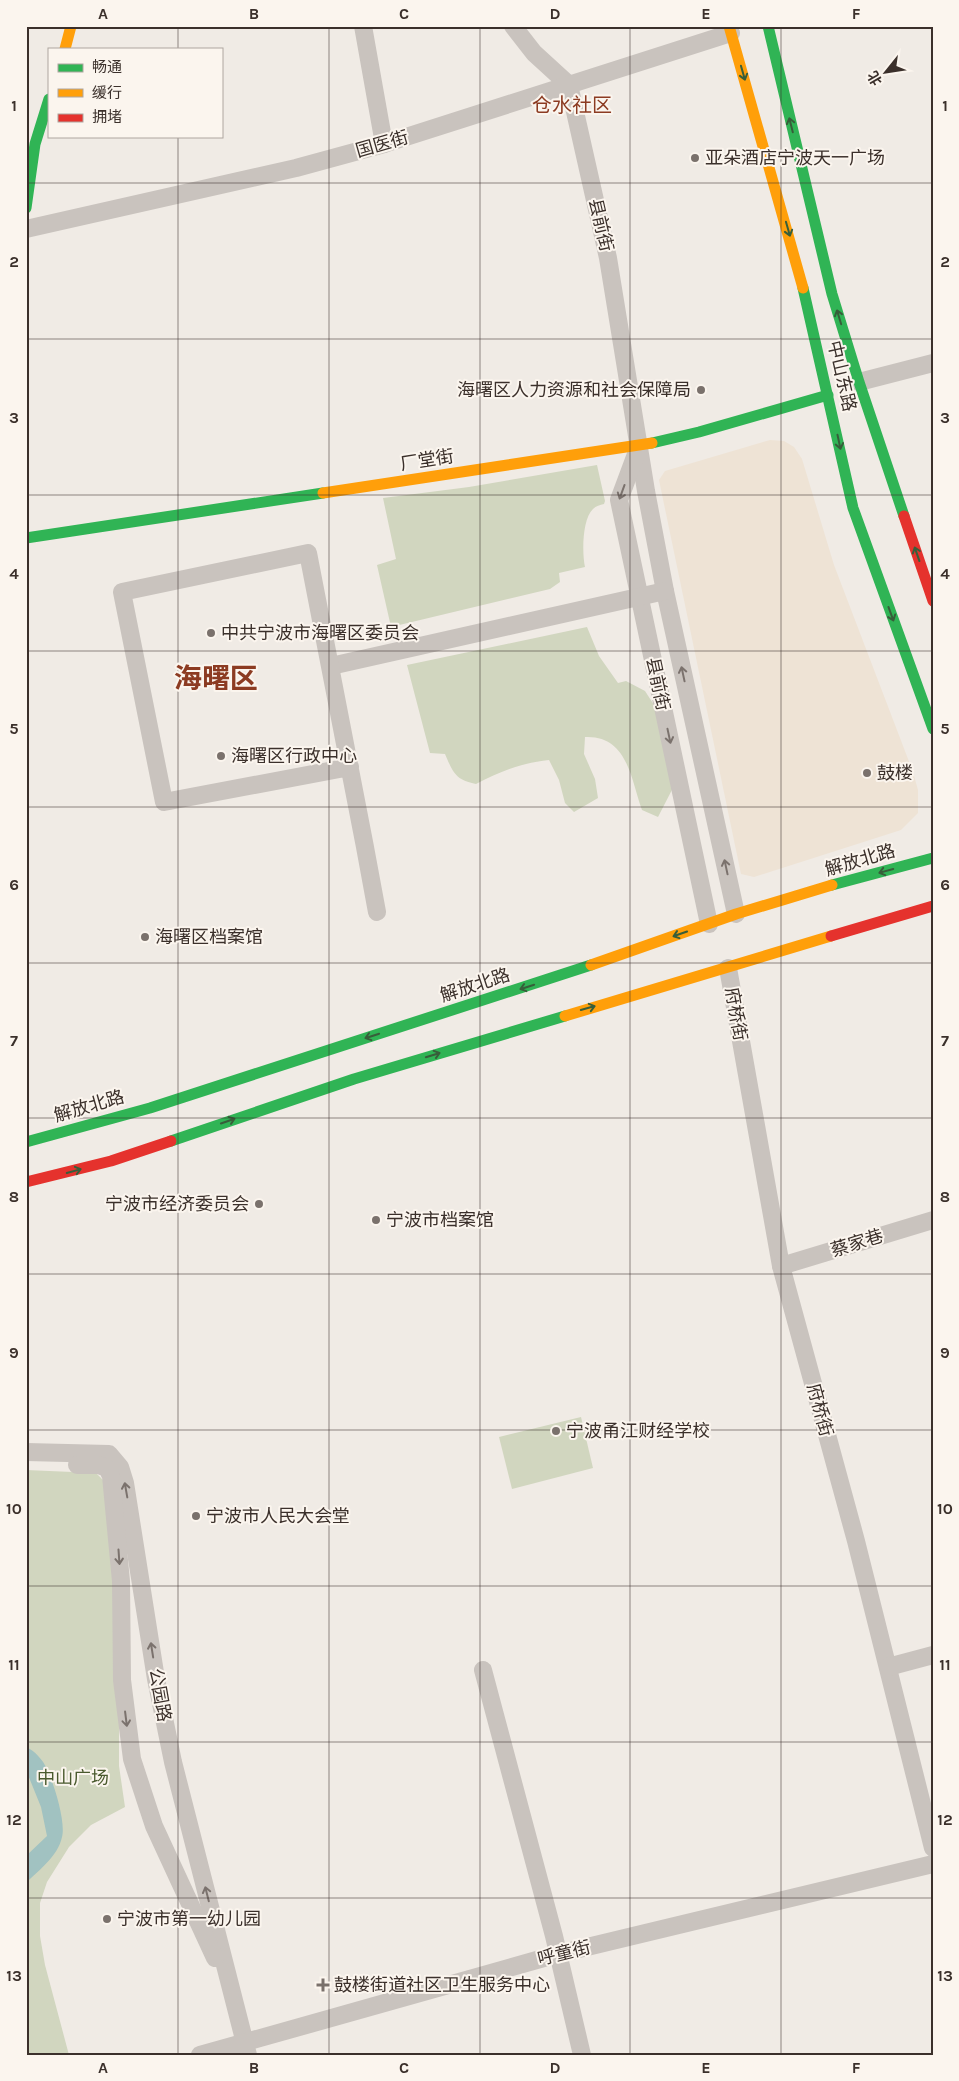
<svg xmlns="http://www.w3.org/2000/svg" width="959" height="2081" viewBox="0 0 959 2081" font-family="Karla,'Noto Sans SC',sans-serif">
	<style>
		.green { fill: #d1d6bf }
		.plaza { fill: #eee3d5 }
		.water { fill: #a1c2c1 }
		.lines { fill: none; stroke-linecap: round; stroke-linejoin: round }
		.street { stroke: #c9c3be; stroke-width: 18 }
		.fast { stroke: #30b455; stroke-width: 11 }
		.slow { stroke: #ff9f0a; stroke-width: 11 }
		.jam { stroke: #e5322d; stroke-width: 11 }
		.oneway { stroke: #375e3a }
		.oneway2 { stroke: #7b726d }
		.grid { fill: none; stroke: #3b302b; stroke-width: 1; stroke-opacity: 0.55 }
		.poi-dot { fill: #7a716c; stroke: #fbf5ee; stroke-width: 2 }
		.labels { text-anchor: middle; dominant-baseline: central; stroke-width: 4; stroke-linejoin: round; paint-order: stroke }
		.street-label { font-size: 18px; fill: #3b302b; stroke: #fbf5ee }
		.poi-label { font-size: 18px; fill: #3b302b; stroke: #fbf5ee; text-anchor: start }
		.park-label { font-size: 18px; fill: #4a5a2e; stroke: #fbf5ee }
		.quarter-label { font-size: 20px; fill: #8c3b22; stroke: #fbf5ee }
		.town-label { font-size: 28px; font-weight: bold; fill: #8c3b22; stroke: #fbf5ee }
		.neatline { fill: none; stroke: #3b302b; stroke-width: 2 }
		.grid-label { font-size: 16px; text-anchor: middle; font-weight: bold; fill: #3b302b }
	</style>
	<rect width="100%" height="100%" fill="#f0ebe5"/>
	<g class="green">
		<path d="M 597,465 L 605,501 L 604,504 C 600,505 596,506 593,509 C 582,519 582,554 585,567 L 559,573 L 560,582 L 550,589 L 391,627 L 377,565 L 396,559 L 383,498 L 469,487 Z"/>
		<path d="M 587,627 L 599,656 L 618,683 L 626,681 L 645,691 L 656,708 L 676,782 L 658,817 L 642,810 C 631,780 628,735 585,737 L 584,754 L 595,779 L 598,798 L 574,812 L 565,803 L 559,780 L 549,760 C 521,763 501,771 476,784 C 456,780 453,773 445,754 L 430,753 L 407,665 Z"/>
		<polygon points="581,1417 593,1468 512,1489 499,1437"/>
		<polygon points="26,1470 96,1473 104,1481 113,1575 119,1717 119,1766 125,1807 91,1825 69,1847 47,1882 40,1903 40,1936 45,1965 69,2055 26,2055"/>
	</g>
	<polygon class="plaza" points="770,440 784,441 794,447 802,459 834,565 913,772 918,790 918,813 901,830 754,877 741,874 659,480 665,471"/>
	<path class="water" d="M 26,1747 C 35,1751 43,1760 47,1769 C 54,1784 66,1822 62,1837 C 58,1856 39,1870 26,1883 L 26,1856 L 47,1836 L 41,1807 L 26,1770 Z"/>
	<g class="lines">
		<g class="street">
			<polyline points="363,26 384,144"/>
			<polyline points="513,26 534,53 569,85 608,258 646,491 665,591 736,914"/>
			<polyline points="26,229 296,168 384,144 731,33"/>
			<polyline points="859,382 933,363"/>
			<polyline points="638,449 619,500 709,924"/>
			<polyline points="331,666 665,591"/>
			<path d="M 350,767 L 164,802 L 122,592 L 308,553 C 332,672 355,792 377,912"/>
			<polyline points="728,968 781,1266 856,1541 933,1848"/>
			<polyline points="781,1266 933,1220"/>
			<polyline points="26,1452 109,1454 120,1467 125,1483 156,1679 173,1762 248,2055"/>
			<polyline points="77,1465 99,1465 107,1468 111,1476 121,1581 122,1680 132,1759 154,1826 215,1958"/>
			<polyline points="888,1667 933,1655"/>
			<polyline points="483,1670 554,1936 582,2055"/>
			<polyline points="200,2055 558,1954 933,1864"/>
		</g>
		<g class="fast">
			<polyline points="768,26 832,294 859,382 904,516"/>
			<polyline points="26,208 35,144 49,99"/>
			<polyline points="803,288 853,508 933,729"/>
			<polyline points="652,443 699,432 828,395"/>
			<polyline points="26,538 323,493"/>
			<polyline points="832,885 933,858"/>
			<polyline points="171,1141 354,1079 565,1016"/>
			<polyline points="26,1142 150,1108 591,965"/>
		</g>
		<g class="slow">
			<polyline points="729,26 803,288"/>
			<polyline points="65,49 71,26"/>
			<polyline points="323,493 652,443"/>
			<polyline points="591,965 736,914 832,885"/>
			<polyline points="565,1016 831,936"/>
		</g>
		<g class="jam">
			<polyline points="904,516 933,601"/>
			<polyline points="831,936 933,906"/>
			<polyline points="26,1182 111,1161 171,1141"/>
		</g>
	</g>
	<defs><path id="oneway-shaft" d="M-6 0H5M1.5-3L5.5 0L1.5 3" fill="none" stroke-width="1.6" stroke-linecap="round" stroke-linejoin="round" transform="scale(1.25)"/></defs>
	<g class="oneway">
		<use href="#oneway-shaft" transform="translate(743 73) rotate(74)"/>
		<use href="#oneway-shaft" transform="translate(791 125) rotate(-104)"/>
		<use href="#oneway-shaft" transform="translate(788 229) rotate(74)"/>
		<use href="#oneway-shaft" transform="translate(839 317) rotate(-107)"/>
		<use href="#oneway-shaft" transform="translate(839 442) rotate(78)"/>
		<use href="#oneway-shaft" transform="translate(917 554) rotate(-109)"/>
		<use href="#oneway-shaft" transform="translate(891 614) rotate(70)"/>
		<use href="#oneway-shaft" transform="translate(886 871) rotate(165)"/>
		<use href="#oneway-shaft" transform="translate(680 934) rotate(161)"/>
		<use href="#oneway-shaft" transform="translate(527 987) rotate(162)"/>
		<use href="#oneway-shaft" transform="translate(588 1008) rotate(-16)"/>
		<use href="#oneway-shaft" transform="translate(372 1036) rotate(162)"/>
		<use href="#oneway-shaft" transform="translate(433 1055) rotate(-17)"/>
		<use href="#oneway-shaft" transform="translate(228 1121) rotate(-19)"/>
		<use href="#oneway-shaft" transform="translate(74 1171) rotate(-15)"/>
	</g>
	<g class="oneway2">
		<use href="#oneway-shaft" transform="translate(622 492) rotate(110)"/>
		<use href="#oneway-shaft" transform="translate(683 674) rotate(-102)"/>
		<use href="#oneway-shaft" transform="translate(669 736) rotate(78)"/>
		<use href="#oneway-shaft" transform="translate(726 867) rotate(-102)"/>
		<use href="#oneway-shaft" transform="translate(126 1490) rotate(-100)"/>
		<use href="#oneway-shaft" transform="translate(119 1557) rotate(86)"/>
		<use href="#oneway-shaft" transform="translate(152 1650) rotate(-99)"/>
		<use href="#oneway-shaft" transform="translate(126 1719) rotate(83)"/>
		<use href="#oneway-shaft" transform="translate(207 1894) rotate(-104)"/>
	</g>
	<path class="grid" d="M 178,26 L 178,49M 329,26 L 329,2055M 480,26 L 480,2055M 630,26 L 630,2055M 781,26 L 781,2055M 178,136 L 178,2055M 26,183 L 933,183M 26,339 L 933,339M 26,495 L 933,495M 26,651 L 933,651M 26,807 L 933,807M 26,963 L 933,963M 26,1118 L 933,1118M 26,1274 L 933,1274M 26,1430 L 933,1430M 26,1586 L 933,1586M 26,1742 L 933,1742M 26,1898 L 933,1898"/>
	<g class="poi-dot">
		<circle cx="695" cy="158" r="5"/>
		<circle cx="701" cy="390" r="5"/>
		<circle cx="211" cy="633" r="5"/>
		<circle cx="221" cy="756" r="5"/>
		<circle cx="867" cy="773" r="5"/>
		<circle cx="145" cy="937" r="5"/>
		<circle cx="259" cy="1204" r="5"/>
		<circle cx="376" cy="1220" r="5"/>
		<circle cx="556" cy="1431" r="5"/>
		<circle cx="196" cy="1516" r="5"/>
		<circle cx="107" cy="1919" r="5"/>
		<path d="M320.5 1977.5h5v5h5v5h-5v5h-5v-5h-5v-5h5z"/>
	</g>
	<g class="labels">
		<g class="street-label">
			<text transform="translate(382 144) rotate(-16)">国医街</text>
			<text transform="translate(601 225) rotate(77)">县前街</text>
			<text transform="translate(842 376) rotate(77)">中山东路</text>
			<text transform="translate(427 460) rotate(-9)">厂堂街</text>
			<text transform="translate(658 684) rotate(78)">县前街</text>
			<text transform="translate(860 860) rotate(-16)">解放北路</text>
			<text transform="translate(475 985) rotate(-18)">解放北路</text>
			<text transform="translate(736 1014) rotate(80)">府桥街</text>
			<text transform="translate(89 1106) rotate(-16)">解放北路</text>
			<text transform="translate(857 1243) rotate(-17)">蔡家巷</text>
			<text transform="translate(820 1410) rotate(75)">府桥街</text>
			<text transform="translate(160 1695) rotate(80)">公园路</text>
			<text transform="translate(564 1953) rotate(-14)">呼童街</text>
		</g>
		<g class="poi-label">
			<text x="705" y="158">亚朵酒店宁波天一广场</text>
			<text x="691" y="390" text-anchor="end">海曙区人力资源和社会保障局</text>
			<text x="221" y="633">中共宁波市海曙区委员会</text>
			<text x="231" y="756">海曙区行政中心</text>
			<text x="877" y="773">鼓楼</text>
			<text x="155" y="937">海曙区档案馆</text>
			<text x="249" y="1204" text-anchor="end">宁波市经济委员会</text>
			<text x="386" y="1220">宁波市档案馆</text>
			<text x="566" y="1431">宁波甬江财经学校</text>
			<text x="206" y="1516">宁波市人民大会堂</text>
			<text x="117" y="1919">宁波市第一幼儿园</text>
			<text x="334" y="1985">鼓楼街道社区卫生服务中心</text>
		</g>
		<g class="park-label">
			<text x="73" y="1778">中山广场</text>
		</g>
		<g class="quarter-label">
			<text x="572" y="105">仓水社区</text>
		</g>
		<g class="town-label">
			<text x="216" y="678">海曙区</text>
		</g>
	</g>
	<rect width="959" height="2081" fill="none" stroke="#fbf5ee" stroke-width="55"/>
	<rect x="48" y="48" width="175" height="90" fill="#fbf5ee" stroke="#aea6a0"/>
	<rect x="58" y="64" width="25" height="8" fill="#30b455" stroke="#aea6a0"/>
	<text x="92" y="72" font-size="15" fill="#3b302b">畅通</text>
	<rect x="58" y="89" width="25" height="8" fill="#ff9f0a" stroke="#aea6a0"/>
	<text x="92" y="98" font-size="15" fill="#3b302b">缓行</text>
	<rect x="58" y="114" width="25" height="8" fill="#e5322d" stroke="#aea6a0"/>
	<text x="92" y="122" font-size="15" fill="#3b302b">拥堵</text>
	<g transform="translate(886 72) rotate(240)" stroke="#fbf5ee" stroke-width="4" paint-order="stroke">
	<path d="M0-4L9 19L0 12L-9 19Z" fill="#3b302b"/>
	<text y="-8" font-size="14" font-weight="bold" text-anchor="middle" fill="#3b302b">北</text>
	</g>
	<rect x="28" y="28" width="904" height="2026" class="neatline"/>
	<g class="grid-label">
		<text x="103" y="19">A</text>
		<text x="254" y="19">B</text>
		<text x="404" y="19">C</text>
		<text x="555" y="19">D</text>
		<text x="706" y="19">E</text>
		<text x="856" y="19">F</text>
		<text x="14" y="111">1</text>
		<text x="945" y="111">1</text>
		<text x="14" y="267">2</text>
		<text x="945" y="267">2</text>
		<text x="14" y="423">3</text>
		<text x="945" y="423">3</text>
		<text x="14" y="579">4</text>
		<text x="945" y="579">4</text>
		<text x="14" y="734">5</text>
		<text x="945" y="734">5</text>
		<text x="14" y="890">6</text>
		<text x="945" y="890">6</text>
		<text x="14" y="1046">7</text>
		<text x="945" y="1046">7</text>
		<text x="14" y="1202">8</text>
		<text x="945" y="1202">8</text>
		<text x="14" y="1358">9</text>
		<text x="945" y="1358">9</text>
		<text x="14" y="1514">10</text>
		<text x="945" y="1514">10</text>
		<text x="14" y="1670">11</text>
		<text x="945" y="1670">11</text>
		<text x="14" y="1825">12</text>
		<text x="945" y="1825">12</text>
		<text x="14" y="1981">13</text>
		<text x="945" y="1981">13</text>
		<text x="103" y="2073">A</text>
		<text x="254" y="2073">B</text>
		<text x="404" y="2073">C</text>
		<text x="555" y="2073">D</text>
		<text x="706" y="2073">E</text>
		<text x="856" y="2073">F</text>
	</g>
</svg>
